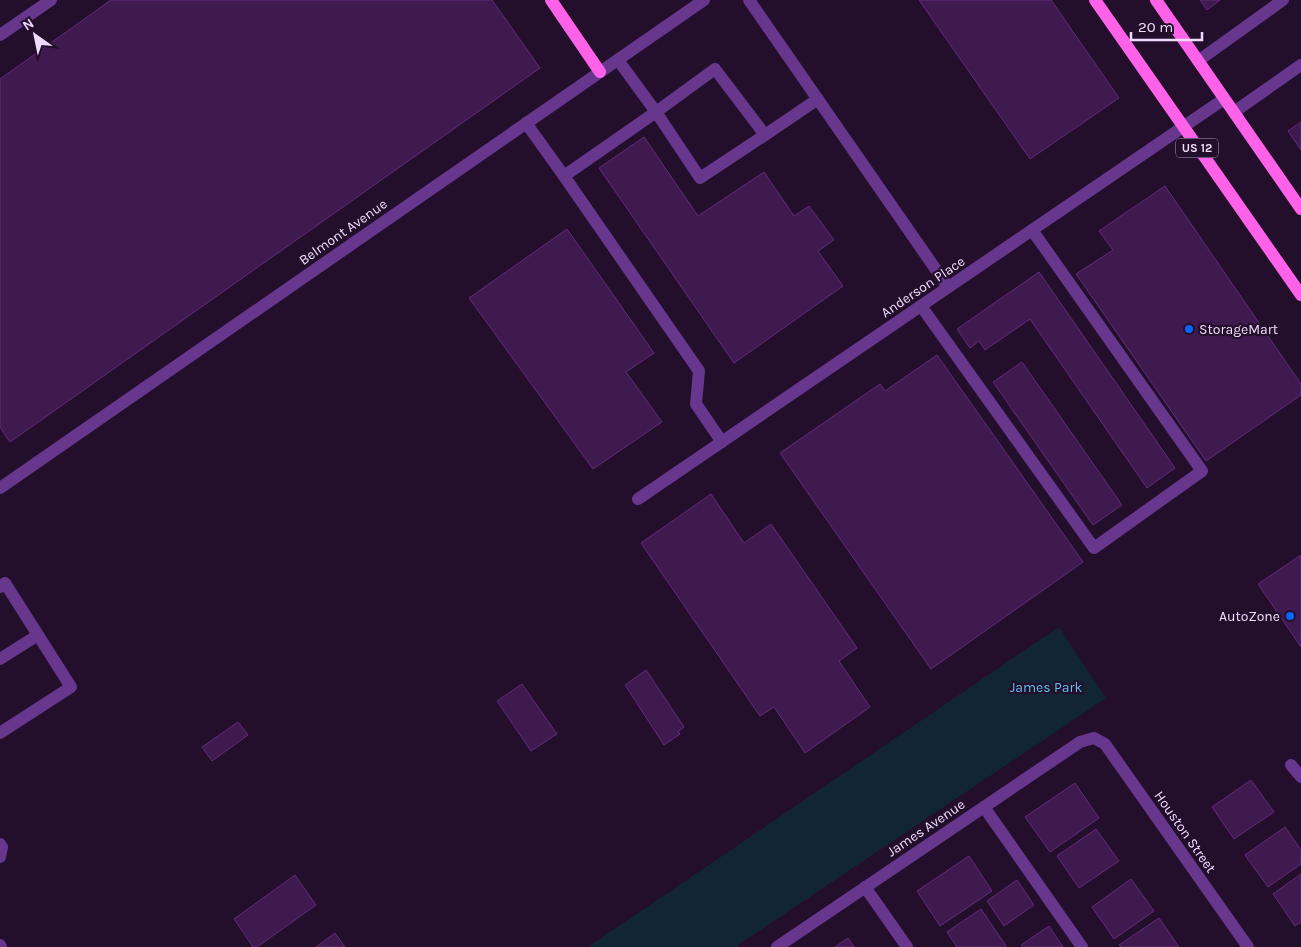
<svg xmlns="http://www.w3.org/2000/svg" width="1301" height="947" viewBox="0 0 1301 947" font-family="Karla,sans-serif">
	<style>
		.green { fill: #122536 }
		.building { fill: #3f1a4e; stroke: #652a7c }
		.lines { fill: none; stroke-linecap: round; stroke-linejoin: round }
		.minor { stroke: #67378e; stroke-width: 12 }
		.major { stroke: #ff61e8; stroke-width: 12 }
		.poi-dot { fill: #0665ff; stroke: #230f2c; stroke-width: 2 }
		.labels { text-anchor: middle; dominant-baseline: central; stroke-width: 4.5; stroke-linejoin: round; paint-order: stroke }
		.shield { fill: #230f2c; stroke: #b39dc0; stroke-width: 1 }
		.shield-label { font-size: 12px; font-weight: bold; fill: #f1daff }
		.street-label { font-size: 14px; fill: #f1daff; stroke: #230f2c }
		.poi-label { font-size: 14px; fill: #f1daff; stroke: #230f2c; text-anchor: start }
		.park-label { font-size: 14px; fill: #5cc3e9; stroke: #230f2c }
	</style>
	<rect width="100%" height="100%" fill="#230f2c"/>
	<polygon class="green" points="1059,627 1106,698 735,947 588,947"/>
	<g class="building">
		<polygon points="111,0 492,0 540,68 10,442 0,427 0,79"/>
		<polygon points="919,0 1051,0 1119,98 1030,159"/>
		<polygon points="1200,0 1220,0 1207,10"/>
		<polygon points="1301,122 1301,150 1288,131"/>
		<polygon points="644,137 698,216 764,172 794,216 809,206 834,240 818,251 843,286 734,363 599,168"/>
		<polygon points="1165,186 1301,384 1301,395 1206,461 1076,274 1113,250 1099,231"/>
		<polygon points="567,229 654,353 626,372 662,422 593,469 469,298"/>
		<polygon points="1039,272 1175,468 1147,488 1030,319 985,350 979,341 970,348 957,329"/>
		<polygon points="937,355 1083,562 931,669 780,453 880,384 885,391"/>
		<polygon points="1022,362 1122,505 1093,525 993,382"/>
		<polygon points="711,494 744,543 771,524 857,648 839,661 870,707 805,753 774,707 760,716 641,543"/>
		<polygon points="1301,555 1301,647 1258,584"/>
		<polygon points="646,670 684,727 678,732 680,734 664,745 625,685"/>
		<polygon points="522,684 557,734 531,751 497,701"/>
		<polygon points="238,722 248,735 212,761 202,747"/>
		<polygon points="1251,780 1274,812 1234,839 1212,807"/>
		<polygon points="1075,783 1099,818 1050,852 1025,817"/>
		<polygon points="1285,827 1301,850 1301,864 1268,887 1245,855"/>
		<polygon points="1096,829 1119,861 1079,888 1057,856"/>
		<polygon points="969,856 992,891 940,926 917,891"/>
		<polygon points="1301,874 1301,922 1295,926 1273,894"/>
		<polygon points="295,875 316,905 257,947 253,947 234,919"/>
		<polygon points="1131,879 1154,911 1114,939 1092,907"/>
		<polygon points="1017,880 1034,905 1004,926 987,901"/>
		<polygon points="981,909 1006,946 1005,947 957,947 947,932"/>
		<polygon points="1159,918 1179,947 1121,947 1119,945"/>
		<polygon points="1049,926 1063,947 1023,947 1021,945"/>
		<polygon points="335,933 345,947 316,947"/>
		<polygon points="848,938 854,947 835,947"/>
	</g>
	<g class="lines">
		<g class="minor">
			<polyline points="749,0 948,287"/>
			<polyline points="0,35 51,0"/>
			<polyline points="618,60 656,112 715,69 765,135 818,99"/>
			<polyline points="1198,61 1283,0"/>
			<polyline points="1234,112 1301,65"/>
			<polyline points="526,123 564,176"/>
			<polyline points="921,306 1094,548 1202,471 1032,230"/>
			<polyline points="722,442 696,404 699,371 564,176 656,112 700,178 765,135"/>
			<polyline points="0,488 704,0"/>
			<polyline points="638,499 1224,99"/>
			<polyline points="0,587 5,583 71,687 0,733"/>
			<polyline points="0,659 38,635"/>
			<polyline points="1291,765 1301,777"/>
			<polyline points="984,807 1082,947"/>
			<polyline points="0,844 2,847 0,857"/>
			<polyline points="865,887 907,947"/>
			<polyline points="0,945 1,947"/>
			<polyline points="777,947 1080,742 1094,738 1105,744 1248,947"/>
		</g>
		<g class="major">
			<polyline points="551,0 600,72"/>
			<polyline points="1095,0 1301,295"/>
			<polyline points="1156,0 1301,209"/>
		</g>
	</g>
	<g class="poi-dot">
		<circle cx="1189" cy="329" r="5"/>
		<circle cx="1290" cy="616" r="5"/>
	</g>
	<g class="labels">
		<rect class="shield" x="1176" y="138.5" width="42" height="19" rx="4"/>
		<g class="shield-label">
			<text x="1197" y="148">US 12</text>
		</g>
		<g class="street-label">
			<text transform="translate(343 232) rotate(-35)">Belmont Avenue</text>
			<text transform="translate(923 287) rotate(-34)">Anderson Place</text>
			<text transform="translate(926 828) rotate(-34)">James Avenue</text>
			<text transform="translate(1185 832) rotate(55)">Houston Street</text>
		</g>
		<g class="poi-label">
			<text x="1199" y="329">StorageMart</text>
			<text x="1280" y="616" text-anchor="end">AutoZone</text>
		</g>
		<g class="park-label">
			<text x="1046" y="687">James Park</text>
		</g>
	</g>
	<g transform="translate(35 35) rotate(327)" stroke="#230f2c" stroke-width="4" paint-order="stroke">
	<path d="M0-4L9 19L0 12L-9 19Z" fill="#f1daff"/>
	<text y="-8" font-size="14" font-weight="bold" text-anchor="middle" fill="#f1daff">N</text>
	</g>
	<path d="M1131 32v8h71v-8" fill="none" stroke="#f1daff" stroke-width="2.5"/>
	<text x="1138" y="32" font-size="15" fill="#f1daff" stroke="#230f2c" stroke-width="4" paint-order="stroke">20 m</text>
</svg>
